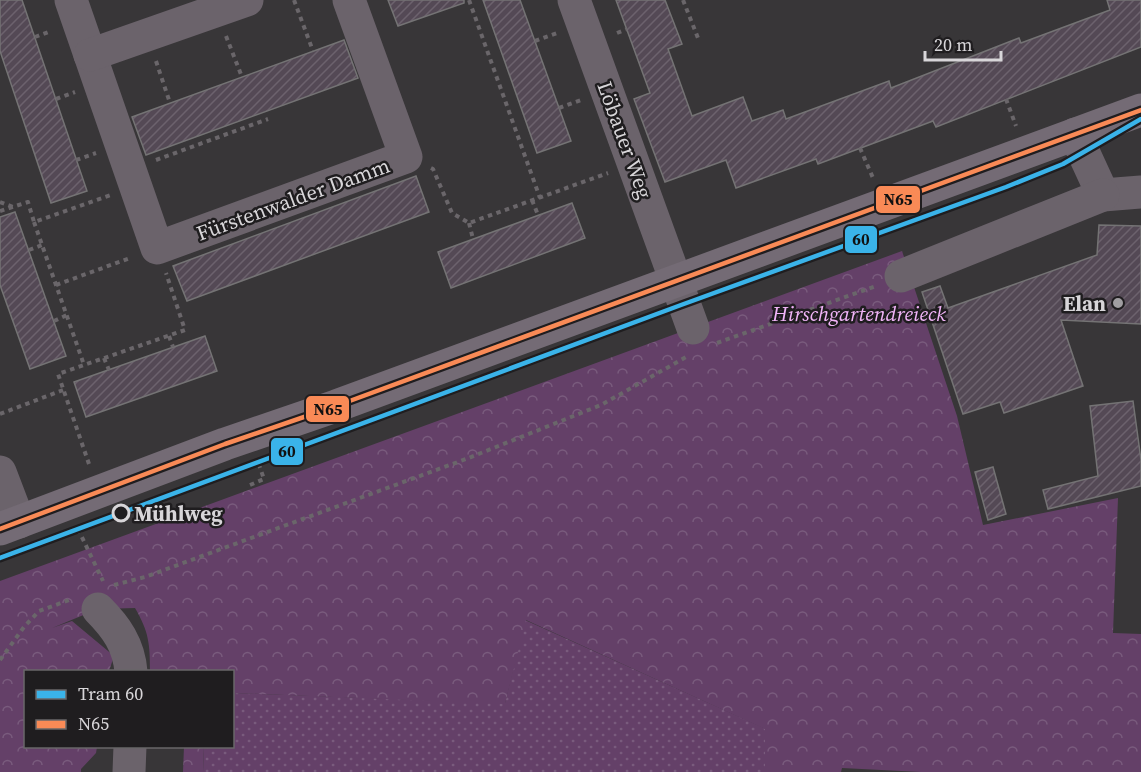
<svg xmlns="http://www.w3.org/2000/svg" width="1141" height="772" viewBox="0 0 1141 772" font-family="'Source Serif 4',serif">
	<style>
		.grass { fill: url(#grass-dots) }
		.forest { fill: url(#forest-crowns) }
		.building { fill: url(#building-hatch); stroke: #747374; stroke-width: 1.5 }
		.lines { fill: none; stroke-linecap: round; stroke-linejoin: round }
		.path { stroke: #6a666a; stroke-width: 4; stroke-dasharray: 4.5 4.5; stroke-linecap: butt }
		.minor { stroke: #6b636b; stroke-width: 33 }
		.major { stroke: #746b75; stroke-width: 33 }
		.bus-1-casing { stroke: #1f1d1f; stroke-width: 9 }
		.bus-1 { stroke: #f98a56; stroke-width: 4.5 }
		.tram-1-casing { stroke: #1f1d1f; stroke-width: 9 }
		.tram-1 { stroke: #3ab3e9; stroke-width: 4.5 }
		.poi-dot { fill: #a09ea1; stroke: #1f1d1f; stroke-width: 2 }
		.stop-dot { fill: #1f1d1f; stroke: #d8d6d9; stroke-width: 3 }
		.labels { text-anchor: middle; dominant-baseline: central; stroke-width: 5; stroke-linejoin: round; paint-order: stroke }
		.street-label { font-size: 21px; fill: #d8d6d9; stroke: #1f1d1f }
		.poi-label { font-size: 21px; font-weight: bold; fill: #d8d6d9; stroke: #1f1d1f; text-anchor: end }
		.park-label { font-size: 21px; font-style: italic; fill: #f2b5f9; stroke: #1f1d1f }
		.stop-label { font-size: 21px; font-weight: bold; fill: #d8d6d9; stroke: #1f1d1f; text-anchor: start }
		.line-badge { stroke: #1f1d1f; stroke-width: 2 }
		.pale-badge-label { font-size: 16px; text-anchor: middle; font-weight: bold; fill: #111 }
	</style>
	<defs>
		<pattern id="grass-dots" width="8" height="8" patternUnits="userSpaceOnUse" patternTransform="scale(1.5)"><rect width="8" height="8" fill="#644068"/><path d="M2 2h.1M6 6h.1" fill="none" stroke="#795b7d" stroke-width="1.8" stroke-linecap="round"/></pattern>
		<pattern id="forest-crowns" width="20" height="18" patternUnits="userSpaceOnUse" patternTransform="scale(1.5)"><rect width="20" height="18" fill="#644068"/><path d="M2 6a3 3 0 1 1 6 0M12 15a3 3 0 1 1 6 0" fill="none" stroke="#795b7d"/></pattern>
		<pattern id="building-hatch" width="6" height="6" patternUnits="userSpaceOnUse" patternTransform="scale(1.5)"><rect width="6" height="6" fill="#544955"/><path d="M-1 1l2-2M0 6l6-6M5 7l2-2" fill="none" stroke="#6c626d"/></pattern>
	</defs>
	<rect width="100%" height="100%" fill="#383638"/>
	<polygon class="grass" points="525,620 766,729 765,772 203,772 204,747 232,746 233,693 505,703"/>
	<g class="forest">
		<path d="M 902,251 L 957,416 L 983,525 L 1118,498 L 1113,633 L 1141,634 L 1141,772 L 921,772 L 842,768 L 841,772 L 765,772 L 765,729 L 526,620 L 505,704 L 233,693 L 232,672 L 150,671 C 150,644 149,632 135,608 L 98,609 L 52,628 L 72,621 L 114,656 L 109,671 L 26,672 L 26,746 L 97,747 L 96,753 L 81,769 L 81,772 L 0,772 L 0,581 Z"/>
		<polygon points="184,747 204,747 203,772 183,772"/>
	</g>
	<g class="building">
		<polygon points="0,0 22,0 87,191 51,203 0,51"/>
		<polygon points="388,0 464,0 464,3 398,26"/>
		<polygon points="483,0 520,0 571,141 537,153"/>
		<polygon points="616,0 665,0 682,44 668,49 692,116 743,97 752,121 783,110 786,119 889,81 891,88 1019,38 1021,43 1110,10 1107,0 1141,0 1141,47 936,127 933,121 818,164 816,159 736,188 726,160 665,182 634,99 650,93"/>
		<polygon points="344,40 358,78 146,155 132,117"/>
		<polygon points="416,176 429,212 187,301 173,266"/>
		<polygon points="572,203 585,238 451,288 438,252"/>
		<polygon points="15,212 66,356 30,369 0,285 0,217"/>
		<polygon points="1099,225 1141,226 1141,324 1061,320 1083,386 1004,413 1000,402 963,414 922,292 940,286 948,308 1097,255"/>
		<polygon points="205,336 217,371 86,417 74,382"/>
		<polygon points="1133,401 1141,460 1141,486 1048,509 1043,490 1098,476 1090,406"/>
		<polygon points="993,467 1006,514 988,520 975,472"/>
	</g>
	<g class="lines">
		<g class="path">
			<polyline points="294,0 313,51"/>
			<polyline points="469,0 540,198"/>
			<polyline points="683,0 698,38"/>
			<polyline points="617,33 627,29"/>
			<polyline points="226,36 242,77"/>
			<polyline points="35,37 51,31"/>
			<polyline points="535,41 557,33"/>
			<polyline points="156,61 170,103"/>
			<polyline points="56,99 75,92"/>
			<polyline points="1006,99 1016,126"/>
			<polyline points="559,108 581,100"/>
			<polyline points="860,148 873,178"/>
			<polyline points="76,160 96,153"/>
			<polyline points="156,160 268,119"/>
			<polyline points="431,168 433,169 452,213 469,223 608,173"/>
			<polyline points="532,200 538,215"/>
			<polyline points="0,202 13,207"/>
			<polyline points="0,211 28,202 34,222 111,195"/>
			<polyline points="34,222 84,365"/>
			<polyline points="469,223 473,239"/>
			<polyline points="29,250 42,245"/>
			<polyline points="56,285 130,258"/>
			<polyline points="54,321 67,315"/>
			<polyline points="169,336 173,347"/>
			<polyline points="717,343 876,286"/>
			<polyline points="104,358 109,370"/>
			<polyline points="0,414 63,390"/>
			<polyline points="89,464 58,374 185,330 166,273"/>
			<polyline points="250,485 264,479 258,462"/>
			<polyline points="78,529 103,581"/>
			<polyline points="114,585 145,577 466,459 601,405 688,356"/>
			<polyline points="0,660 24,627 39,611 72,599"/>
		</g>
		<g class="minor">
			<polyline points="71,0 157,248 406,157 349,0"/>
			<polyline points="574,0 693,328"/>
			<polyline points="90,55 247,0"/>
			<polyline points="1075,134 1103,195 1141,192"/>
			<polyline points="901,276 1103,195"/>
			<polyline points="0,472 19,522"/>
			<path d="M 98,609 C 116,627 129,645 131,672"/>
			<polyline points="129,772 130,746"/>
		</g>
		<polyline class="major" points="0,529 225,444 336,406 1141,110"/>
		<g class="bus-1-casing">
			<polyline id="bus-1" points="0,529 225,444 336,406 1141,110"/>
		</g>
		<use href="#bus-1" class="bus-1"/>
		<g class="tram-1-casing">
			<polyline id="tram-1" points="0,558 681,305 1006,187 1063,164 1141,119"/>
		</g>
		<use href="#tram-1" class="tram-1"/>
	</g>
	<circle class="poi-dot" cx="1118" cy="303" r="6"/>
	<circle class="stop-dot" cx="121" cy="513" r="8"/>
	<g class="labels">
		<g class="street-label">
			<text transform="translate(625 140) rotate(70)">Löbauer Weg</text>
			<text transform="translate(293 199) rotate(-20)">Fürstenwalder Damm</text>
		</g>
		<g class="poi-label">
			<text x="1106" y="303">Elan</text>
		</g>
		<g class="park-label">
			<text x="859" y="313">Hirschgartendreieck</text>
		</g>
		<g class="stop-label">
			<text x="134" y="513">Mühlweg</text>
		</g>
	</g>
	<g class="line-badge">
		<rect x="875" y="185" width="46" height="29" rx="6" fill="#f98a56"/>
		<rect x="844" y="225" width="34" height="29" rx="6" fill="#3ab3e9"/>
		<rect x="305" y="395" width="45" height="28" rx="6" fill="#f98a56"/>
		<rect x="270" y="437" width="34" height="29" rx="6" fill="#3ab3e9"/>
	</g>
	<g class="pale-badge-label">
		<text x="898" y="205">N65</text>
		<text x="861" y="245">60</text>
		<text x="328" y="415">N65</text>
		<text x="287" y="457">60</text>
	</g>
	<rect x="24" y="670" width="210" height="78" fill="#1f1d1f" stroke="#696769" stroke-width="1.5"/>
	<rect x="36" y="690" width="30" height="9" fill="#3ab3e9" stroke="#696769" stroke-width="1.5"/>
	<text x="78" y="700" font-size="18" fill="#d8d6d9">Tram 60</text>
	<rect x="36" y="720" width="30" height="9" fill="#f98a56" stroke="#696769" stroke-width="1.5"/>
	<text x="78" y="730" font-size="18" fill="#d8d6d9">N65</text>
	<path d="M925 51v9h76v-9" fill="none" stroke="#d8d6d9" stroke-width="3"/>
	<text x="934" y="51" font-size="18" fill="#d8d6d9" stroke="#1f1d1f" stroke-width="4.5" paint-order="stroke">20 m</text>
</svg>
